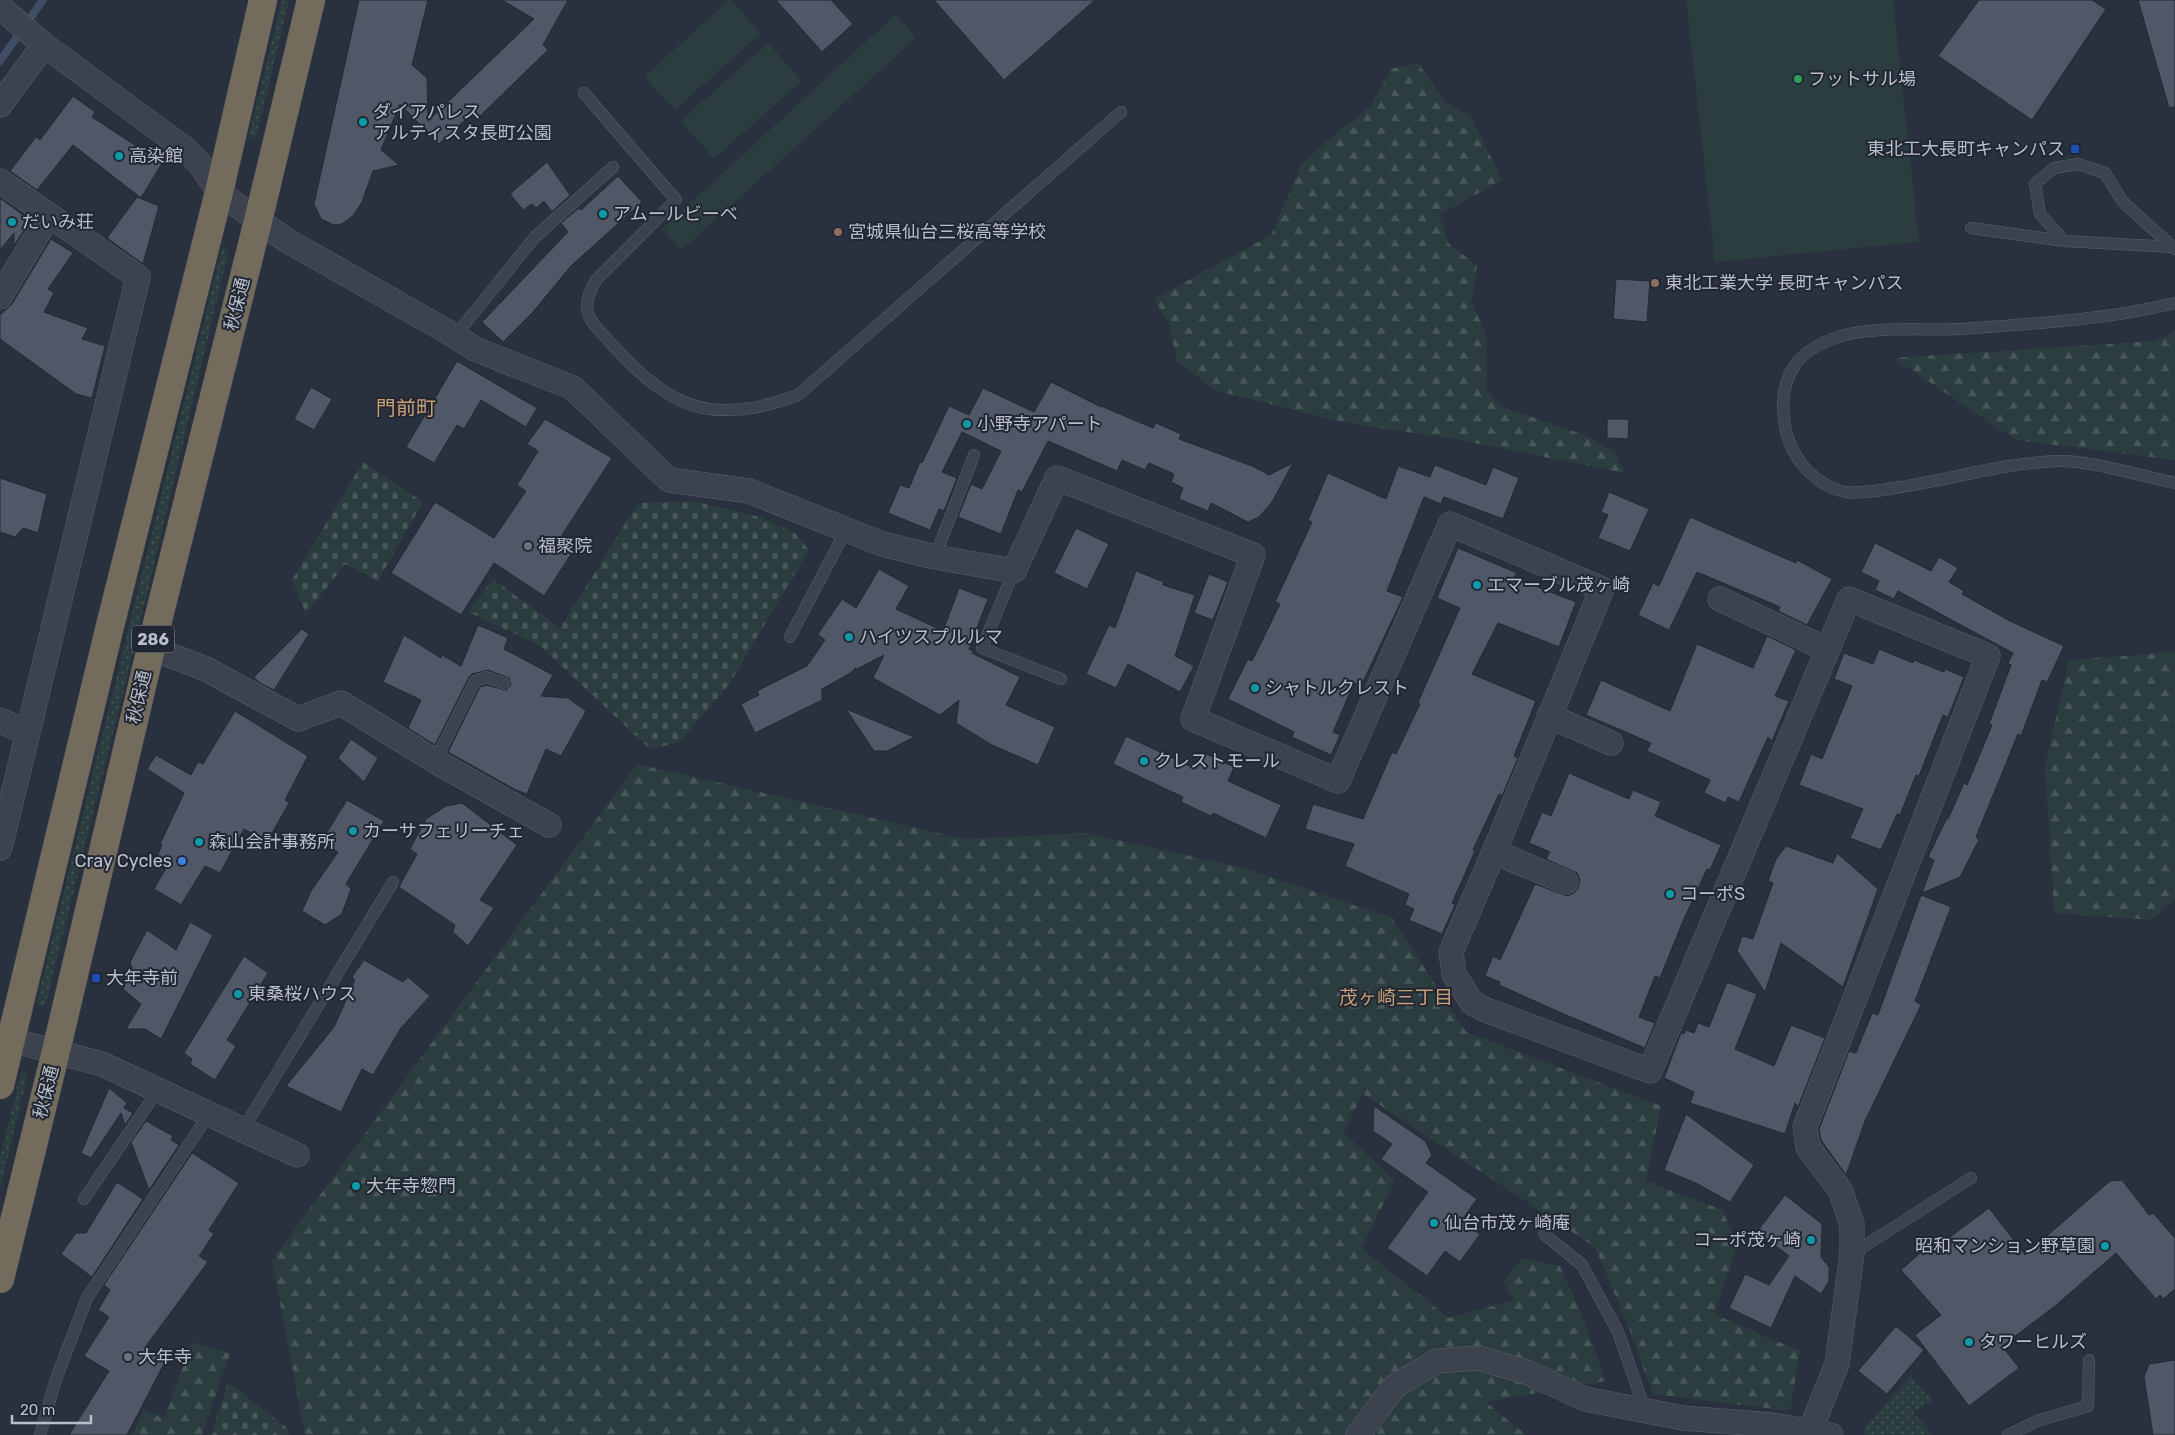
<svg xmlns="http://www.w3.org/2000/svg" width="2175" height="1435" viewBox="0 0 2175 1435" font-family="Rubik,'Noto Sans JP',sans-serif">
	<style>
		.green { fill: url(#green-dots) }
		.forest { fill: url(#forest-firs) }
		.cemetery { fill: url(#cemetery-stones) }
		.pitch { fill: #2c3d40 }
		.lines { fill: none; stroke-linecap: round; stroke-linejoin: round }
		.stream { stroke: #414d65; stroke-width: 8 }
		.building { fill: #505766; stroke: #232935 }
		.lane-casing { stroke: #5a606c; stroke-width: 12 }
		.street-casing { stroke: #5a606c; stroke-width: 25 }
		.highway-casing { stroke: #474d59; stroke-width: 29 }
		.lane { stroke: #3d434e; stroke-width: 11 }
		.street { stroke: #3d434e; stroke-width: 24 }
		.highway { stroke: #736b5b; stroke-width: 28 }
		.leisure-dot { fill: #2e9e5b; stroke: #212733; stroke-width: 2 }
		.culture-dot { fill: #0f9aa8; stroke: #212733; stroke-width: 2 }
		.transit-dot { fill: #1a4fb4; stroke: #212733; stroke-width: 2 }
		.education-dot { fill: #8d6e63; stroke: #212733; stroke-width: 2 }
		.worship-dot { fill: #6b7280; stroke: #212733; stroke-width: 2 }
		.shop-dot { fill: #3f7fe0; stroke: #212733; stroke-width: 2 }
		.labels { text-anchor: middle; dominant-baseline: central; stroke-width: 4; stroke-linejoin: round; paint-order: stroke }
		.shield { fill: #212733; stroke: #8b919c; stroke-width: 1 }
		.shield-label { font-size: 16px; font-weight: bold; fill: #b9bec9 }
		.poi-label { font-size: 18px; fill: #b9bec9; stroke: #212733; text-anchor: start }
		.street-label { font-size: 18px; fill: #b9bec9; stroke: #212733 }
		.neighbourhood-label { font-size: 19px; fill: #c99f74; stroke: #212733 }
		.quarter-label { font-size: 20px; fill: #c99f74; stroke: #212733 }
	</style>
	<defs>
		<pattern id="green-dots" width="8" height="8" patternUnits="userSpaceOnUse" patternTransform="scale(1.25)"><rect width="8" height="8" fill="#2c3d40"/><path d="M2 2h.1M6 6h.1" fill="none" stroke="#48575a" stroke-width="1.8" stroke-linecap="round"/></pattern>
		<pattern id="forest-firs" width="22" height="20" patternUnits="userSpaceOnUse" patternTransform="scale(1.25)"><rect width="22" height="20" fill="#2c3d40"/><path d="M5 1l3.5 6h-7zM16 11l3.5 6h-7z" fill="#48575a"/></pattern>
		<pattern id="cemetery-stones" width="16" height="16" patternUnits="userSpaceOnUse" patternTransform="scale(1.25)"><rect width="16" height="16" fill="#2c3d40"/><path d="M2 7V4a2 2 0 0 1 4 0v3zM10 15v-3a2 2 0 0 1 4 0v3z" fill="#48575a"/></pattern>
	</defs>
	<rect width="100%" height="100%" fill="#29303e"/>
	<g class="green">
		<polygon points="282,0 289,0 256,138 249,136"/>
		<polygon points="222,248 227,249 228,253 134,648 46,1003 43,1007 40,1006 37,1002"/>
		<polygon points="21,1073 25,1073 27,1078 0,1188 0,1157"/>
		<polygon points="1910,1376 1933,1400 1913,1412 1932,1435 1866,1435 1862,1431"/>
	</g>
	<g class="forest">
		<polygon points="1418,63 1446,102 1471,116 1502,180 1439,215 1449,244 1477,265 1472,303 1486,334 1487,392 1500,406 1584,435 1615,452 1625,473 1454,439 1352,424 1217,391 1177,362 1168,323 1154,299 1271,235 1302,163 1342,128 1370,107 1391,69"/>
		<polygon points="2175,331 2175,460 2016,440 1893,358 2153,341"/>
		<polygon points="2175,652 2175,900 2151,920 2054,913 2045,766 2069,660"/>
		<polygon points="637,764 965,839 1086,833 1244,868 1392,918 1466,1032 1661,1106 1646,1181 1722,1210 1738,1245 1714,1314 1800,1351 1790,1411 1653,1394 1627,1323 1595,1247 1363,1094 1343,1132 1395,1181 1361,1248 1449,1318 1514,1300 1503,1281 1523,1258 1560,1266 1580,1310 1606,1381 1486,1402 1526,1435 305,1435 272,1260"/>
		<polygon points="192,1342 230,1353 202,1435 132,1435 144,1409 164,1419"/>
	</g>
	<g class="cemetery">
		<polygon points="363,462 423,502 378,581 345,564 306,614 292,580"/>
		<polygon points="693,501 760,517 795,533 809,550 728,686 681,741 651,750 539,645 468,612 493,579 560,628 638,503"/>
		<polygon points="228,1382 286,1427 289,1435 211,1435"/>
	</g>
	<g class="pitch">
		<polygon points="729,0 731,0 761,33 675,110 644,77"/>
		<polygon points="1686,0 1893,0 1919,242 1715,262"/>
		<polygon points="896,14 916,38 682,250 662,229"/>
		<polygon points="768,43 802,81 714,159 680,121"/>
	</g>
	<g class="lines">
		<polyline class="stream" points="0,61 43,0"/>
	</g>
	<g class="building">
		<polygon points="359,0 428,0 412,65 427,78 428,121 534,19 502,0 568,0 543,45 548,50 480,116 475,111 439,144 400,104 381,150 399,165 373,171 362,202 353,216 342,224 334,225 321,219 314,204"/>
		<polygon points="776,0 831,0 853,24 822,52"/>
		<polygon points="934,0 1095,0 1004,80"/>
		<polygon points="1979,0 2092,0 2106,9 2032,120 1938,56"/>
		<polygon points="2138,0 2175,0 2175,107 2169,108"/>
		<polygon points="73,96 95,112 92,117 162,163 141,198 73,145 37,190 10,171 36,137 40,140"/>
		<polygon points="547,162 570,195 552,212 544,201 536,208 532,204 523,210 510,194"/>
		<polygon points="618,176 642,202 571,266 532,313 503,342 482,322 568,232 561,223 579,208 581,210"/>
		<polygon points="137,197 159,206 143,264 107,238"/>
		<polygon points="0,198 27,218 24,221 28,224 14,246 14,233 0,250"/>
		<polygon points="51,239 73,253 48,289 54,293 44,312 88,328 82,339 105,346 92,398 76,394 0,339 0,315 12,304"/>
		<polygon points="1616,279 1650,281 1647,322 1613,319"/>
		<polygon points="457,361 537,408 526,427 481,400 464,429 457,425 434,463 406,447"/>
		<polygon points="1051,382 1101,407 1101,406 1153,428 1156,423 1181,434 1179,439 1252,466 1269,475 1293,463 1272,502 1259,517 1248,522 1211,503 1208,511 1179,499 1183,488 1171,482 1174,474 1149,463 1145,470 1122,460 1117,471 1048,441 1022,492 1018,490 1001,534 958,517 971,484 982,489 1001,451 962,432 942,472 957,478 944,511 939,509 930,530 888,513 900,485 909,488 920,462 922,463 949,406 969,415 983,388 1034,412"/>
		<polygon points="311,387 332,399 314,430 294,419"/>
		<polygon points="545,419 612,458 562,535 577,545 544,596 494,563 461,615 391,573 435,502 494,538 526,491 517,485 538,451 527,444"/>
		<polygon points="1607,419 1629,419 1628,439 1607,438"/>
		<polygon points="1435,465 1486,485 1493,467 1519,478 1503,519 1444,497 1441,504 1424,497 1387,591 1403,597 1361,686 1354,683 1333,732 1340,735 1331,755 1292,737 1294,732 1228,699 1248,659 1252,661 1280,604 1275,602 1312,522 1308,520 1328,473 1386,499 1398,466 1430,477"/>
		<polygon points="0,478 47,494 38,533 23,528 15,537 0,532"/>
		<polygon points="1609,492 1649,509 1630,551 1598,538 1608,515 1601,512"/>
		<polygon points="1690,517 1796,563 1797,560 1832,579 1807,625 1778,611 1780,607 1697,572 1669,630 1638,615 1653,583 1659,586"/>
		<polygon points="1076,528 1109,544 1087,589 1054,573"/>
		<polygon points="1875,543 1931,571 1939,557 1958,568 1949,582 1964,591 1962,594 2010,621 2064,646 2047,682 2042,680 2021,736 2018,734 1976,837 1979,840 1960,877 1922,893 1934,860 1928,857 1947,818 1948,819 1964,783 1967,785 1992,725 1989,724 2011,665 2008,663 2013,653 1898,591 1894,599 1875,590 1879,581 1861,572"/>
		<polygon points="1458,548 1517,573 1514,578 1576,602 1559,647 1498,623 1472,674 1536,701 1514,756 1518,758 1502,796 1499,794 1473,850 1475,851 1452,903 1455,905 1442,934 1409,920 1414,909 1405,905 1409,894 1345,866 1354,844 1305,829 1313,804 1363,819 1392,752 1396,754 1420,704 1418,703 1426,684 1460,608 1437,598"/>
		<polygon points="879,569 909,586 896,609 943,631 959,588 988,599 969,649 973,651 972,653 1020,677 1006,705 1055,727 1038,765 992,745 956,723 959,700 940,715 873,678 884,655 857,669 855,668 852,672 822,689 822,700 755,733 741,704 759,695 757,691 807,666 825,640 818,634 842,599 856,608"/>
		<polygon points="1136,571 1164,582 1163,585 1195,595 1175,656 1194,666 1180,692 1128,664 1116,688 1086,674 1109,625 1115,628"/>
		<polygon points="1209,574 1228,582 1213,620 1194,613"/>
		<polygon points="478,625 508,638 504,649 553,675 541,696 568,698 586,711 561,756 546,749 527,794 516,790 448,752 480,687 486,685 506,690 511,685 509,678 488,670 472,674 469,677 435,745 408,728 421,700 383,682 404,635 441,658 442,655 461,666"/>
		<polygon points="302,629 309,634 274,690 260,683 254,677"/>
		<polygon points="1767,636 1796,650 1775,696 1789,701 1772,741 1768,737 1739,802 1728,797 1726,803 1704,793 1710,780 1647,751 1651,743 1586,715 1601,680 1670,711 1697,644 1753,668"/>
		<polygon points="1879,649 1913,663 1914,660 1944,672 1945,669 1964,677 1948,717 1943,715 1919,776 1916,775 1900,815 1897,814 1881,850 1850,838 1863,809 1799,785 1811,754 1822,759 1852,686 1834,679 1844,653 1873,664"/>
		<polygon points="846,709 914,737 887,751 874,751"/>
		<polygon points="235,711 308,756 285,800 289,803 267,842 244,829 220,873 205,866 181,905 154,889 166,868 155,861 162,845 160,844 184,793 147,769 156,755 191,775 198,762 203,764"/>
		<polygon points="1126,736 1196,769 1204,753 1234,767 1228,781 1281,805 1266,838 1213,813 1211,816 1181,802 1183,797 1113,764"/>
		<polygon points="351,739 378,758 364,782 338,758"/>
		<polygon points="1569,773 1629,799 1633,790 1661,802 1655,816 1721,845 1710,870 1707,869 1683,921 1660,978 1655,976 1639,1017 1655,1023 1645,1048 1559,1012 1499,985 1500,982 1485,976 1493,956 1500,960 1535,884 1567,896 1574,893 1578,888 1580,880 1577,873 1546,859 1550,852 1529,843 1542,812 1551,816"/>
		<polygon points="347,800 384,821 346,884 351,889 342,914 325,925 302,911 311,891 338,852 321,842"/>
		<polygon points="462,803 517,845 480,900 494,908 468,946 453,932 455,925 399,887 417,854 410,849 426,819 446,806"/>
		<polygon points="1786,846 1833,863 1837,853 1878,889 1843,987 1781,943 1765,992 1737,951 1742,936 1753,939 1773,883 1768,881 1776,859"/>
		<polygon points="1921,895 1951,907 1915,1001 1921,1005 1865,1121 1846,1175 1821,1140 1819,1129 1849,1051 1856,1053 1872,1013 1878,1015"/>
		<polygon points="190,922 213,935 161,1039 145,1029 126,1029 141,1004 123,989 132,968 130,962 147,930 176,950"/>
		<polygon points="244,956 268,973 227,1040 236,1046 215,1080 190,1064 192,1059 184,1053"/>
		<polygon points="364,960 403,982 408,977 430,996 401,1028 373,1075 362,1069 341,1112 286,1086 334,1027 355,980 352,977"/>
		<polygon points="1727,982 1757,994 1735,1049 1774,1066 1791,1025 1825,1038 1798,1107 1795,1103 1785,1134 1690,1103 1694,1092 1664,1078 1681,1033 1684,1034 1686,1030 1694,1033 1698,1023 1709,1027"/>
		<polygon points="109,1088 127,1103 124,1108 133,1113 125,1125 121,1113 91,1158 81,1153"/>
		<polygon points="1374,1106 1425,1141 1432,1155 1426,1163 1477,1199 1461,1221 1480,1234 1460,1262 1445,1251 1427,1276 1387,1248 1428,1192 1381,1159 1392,1144 1373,1131"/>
		<polygon points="1686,1114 1754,1165 1730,1202 1696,1183 1664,1170"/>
		<polygon points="146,1121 173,1136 171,1140 179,1145 149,1190 131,1142"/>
		<polygon points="192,1153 239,1183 209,1230 214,1234 199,1256 208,1262 146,1346 165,1362 127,1435 69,1435 109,1371 84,1356 109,1317 98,1310 110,1290 104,1285"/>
		<polygon points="2122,1180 2149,1215 2153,1213 2175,1238 2175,1289 2163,1299 2160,1295 2156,1299 2116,1253 2055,1306 2002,1346 2019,1368 1969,1406 1915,1335 1941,1315 1901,1270 1934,1241 1938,1246 1989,1208 2025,1255 2110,1181"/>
		<polygon points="117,1182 143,1199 92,1277 61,1254 76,1233 86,1233"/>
		<polygon points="1785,1195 1822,1224 1821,1257 1829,1267 1829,1281 1821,1294 1795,1276 1771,1328 1729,1308 1745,1274 1769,1285 1789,1256 1757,1232"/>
		<polygon points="1896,1326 1924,1350 1887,1394 1858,1371"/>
		<polygon points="2175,1360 2175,1435 2153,1435 2144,1377 2149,1364"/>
	</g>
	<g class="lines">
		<g class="lane-casing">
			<g id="lane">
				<path d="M 584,93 L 676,200 L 596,280 C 591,289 586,299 587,309 C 589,322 600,331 608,340 C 636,370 666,403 709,409 C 741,413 768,406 798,395 L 1121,112"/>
				<polyline points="1971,228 2064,241 2173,247"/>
				<polyline points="2064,241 2040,214 2035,184 2054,168 2078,164 2105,173 2123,202 2175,249"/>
				<path d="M 2175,303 C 2104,320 2031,324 1959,329 C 1922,331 1870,325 1835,338 C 1821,343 1804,352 1795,365 C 1777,390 1781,432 1797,457 C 1807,474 1827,489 1846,492 C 1863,494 1883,490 1900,487 C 1952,479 2004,463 2057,461 C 2090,460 2141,476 2175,483"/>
				<polyline points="455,336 535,237 613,167"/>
				<polyline points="935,557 974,455"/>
				<polyline points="1014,571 982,648 1061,679"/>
				<polyline points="790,637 846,530"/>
				<polyline points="435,761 475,681 486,677 504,683"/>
				<polyline points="242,1131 393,882"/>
				<polyline points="84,1199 158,1090"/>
				<polyline points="1544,1234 1582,1265 1618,1332 1645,1410"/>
				<polyline points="1852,1254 1971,1178"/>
				<polyline points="40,1435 56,1379 87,1298 209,1114"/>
				<polyline points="2008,1435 2037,1421 2088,1406 2089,1360"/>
			</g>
		</g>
		<g class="street-casing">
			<g id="street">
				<polyline points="0,7 44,45"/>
				<polyline points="0,105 44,45 184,148 199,163 219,192 258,221 288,241 455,336 475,349 573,388 669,480 749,491 882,544 935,557 1014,571 1057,478 1253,555 1193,719 1338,781 1450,524 1602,589 1494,852 1451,952 1454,974 1472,1003 1486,1010 1650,1071 1849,599 1988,656 1805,1127 1808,1147 1840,1190 1852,1224 1852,1254 1837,1364 1810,1431"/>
				<polyline points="0,181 138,277 0,848"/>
				<polyline points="0,297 49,215"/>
				<polyline points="1720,599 1826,649"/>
				<polyline points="151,648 206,669 298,719 341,703 435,761 549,825"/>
				<polyline points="1549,716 1611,743"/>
				<polyline points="0,720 26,733"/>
				<polyline points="1494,852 1566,882"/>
				<polyline points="11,1040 102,1064 297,1155"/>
				<polyline points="1358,1435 1395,1386 1437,1361 1478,1358 1529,1373 1585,1399 1683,1418 1772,1425 1831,1435"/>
			</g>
		</g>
		<g class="highway-casing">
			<g id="highway">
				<polyline points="0,1085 109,630 219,192 263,0"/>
				<polyline points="0,1279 56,1051 151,648 258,221 311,0"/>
			</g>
		</g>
		<use href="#lane" class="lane"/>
		<use href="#street" class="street"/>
		<use href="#highway" class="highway"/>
	</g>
	<circle class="leisure-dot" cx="1798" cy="79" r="5"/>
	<g class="culture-dot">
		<circle cx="363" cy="122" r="5"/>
		<circle cx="119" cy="156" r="5"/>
		<circle cx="603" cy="214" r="5"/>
		<circle cx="12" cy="222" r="5"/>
		<circle cx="967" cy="424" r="5"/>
		<circle cx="1477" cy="585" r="5"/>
		<circle cx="849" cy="637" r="5"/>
		<circle cx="1255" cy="688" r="5"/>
		<circle cx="1144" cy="761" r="5"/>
		<circle cx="353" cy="831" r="5"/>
		<circle cx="199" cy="842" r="5"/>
		<circle cx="1670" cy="894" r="5"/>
		<circle cx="238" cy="994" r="5"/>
		<circle cx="356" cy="1186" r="5"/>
		<circle cx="1434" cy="1223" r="5"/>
		<circle cx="1811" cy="1240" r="5"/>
		<circle cx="2105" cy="1246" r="5"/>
		<circle cx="1969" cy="1342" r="5"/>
	</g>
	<g class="transit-dot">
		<rect x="2070" y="144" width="10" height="10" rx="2.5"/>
		<rect x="91" y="973" width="10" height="10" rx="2.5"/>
	</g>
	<g class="education-dot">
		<circle cx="838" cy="232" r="5"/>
		<circle cx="1655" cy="283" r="5"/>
	</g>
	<g class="worship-dot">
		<circle cx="528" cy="546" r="5"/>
		<circle cx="128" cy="1357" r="5"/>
	</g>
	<circle class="shop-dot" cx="182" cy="861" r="5"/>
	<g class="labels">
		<rect class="shield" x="132" y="625.5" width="42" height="27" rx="4"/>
		<g class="shield-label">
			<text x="153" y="639">286</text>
		</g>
		<g class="poi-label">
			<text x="1808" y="79">フットサル場</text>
			<text x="373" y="112">ダイアパレス<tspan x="373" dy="21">アルティスタ長町公園</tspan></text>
			<text x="2065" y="149" text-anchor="end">東北工大長町キャンパス</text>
			<text x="129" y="156">高染館</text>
			<text x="613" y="214">アムールビーベ</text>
			<text x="22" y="222">だいみ荘</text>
			<text x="848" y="232">宮城県仙台三桜高等学校</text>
			<text x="1665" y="283">東北工業大学 長町キャンパス</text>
			<text x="977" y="424">小野寺アパート</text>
			<text x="538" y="546">福聚院</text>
			<text x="1487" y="585">エマーブル茂ヶ崎</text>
			<text x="859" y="637">ハイツスプルルマ</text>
			<text x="1265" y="688">シャトルクレスト</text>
			<text x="1154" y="761">クレストモール</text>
			<text x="363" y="831">カーサフェリーチェ</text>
			<text x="209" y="842">森山会計事務所</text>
			<text x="172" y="861" text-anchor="end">Cray Cycles</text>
			<text x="1680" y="894">コーポS</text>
			<text x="106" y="978">大年寺前</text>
			<text x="248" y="994">東桑桜ハウス</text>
			<text x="366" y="1186">大年寺惣門</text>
			<text x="1444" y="1223">仙台市茂ヶ崎庵</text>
			<text x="1801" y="1240" text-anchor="end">コーポ茂ヶ崎</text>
			<text x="2095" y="1246" text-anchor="end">昭和マンション野草園</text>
			<text x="1979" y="1342">タワーヒルズ</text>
			<text x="138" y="1357">大年寺</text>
		</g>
		<g class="street-label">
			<text transform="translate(237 304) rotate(-76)">秋保通</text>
			<text transform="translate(139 697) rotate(-77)">秋保通</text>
			<text transform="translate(46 1092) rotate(-76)">秋保通</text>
		</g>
		<g class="neighbourhood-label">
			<text x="1396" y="997">茂ヶ崎三丁目</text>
		</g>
		<g class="quarter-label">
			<text x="406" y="408">門前町</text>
		</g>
	</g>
	<path d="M12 1415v8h79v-8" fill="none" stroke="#b9bec9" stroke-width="2.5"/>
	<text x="20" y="1415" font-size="15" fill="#b9bec9" stroke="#212733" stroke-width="4" paint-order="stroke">20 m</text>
</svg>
